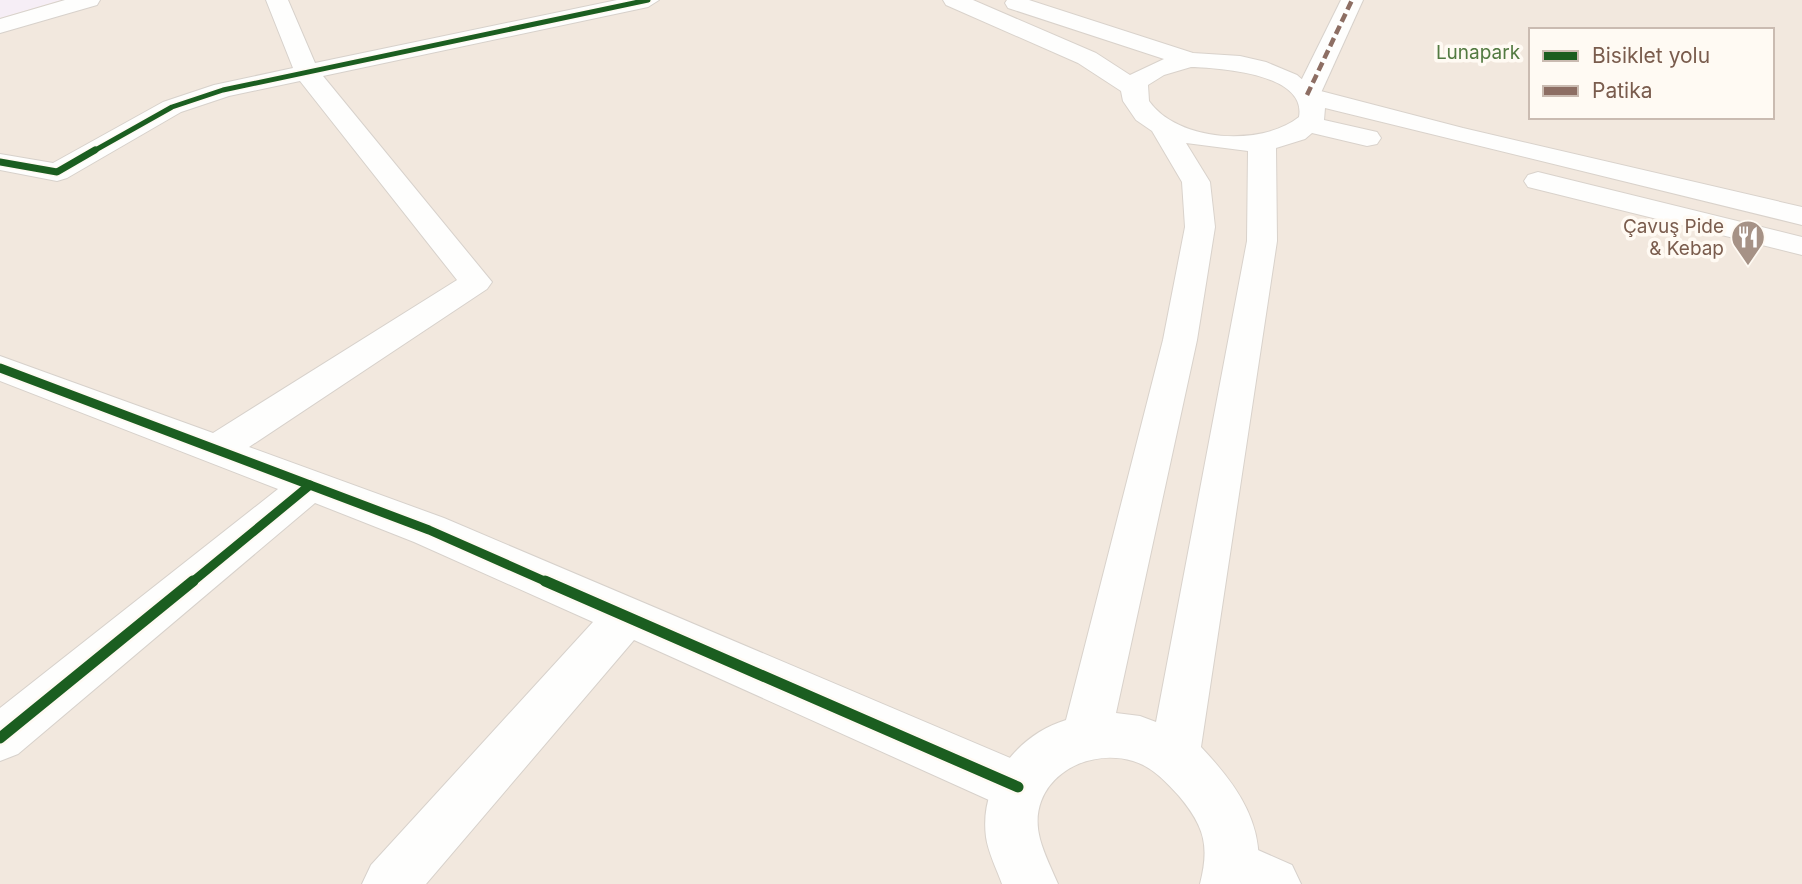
<svg xmlns="http://www.w3.org/2000/svg" width="1802" height="884" viewBox="0 0 1802 884" font-family="Inter,sans-serif">
	<style>
		.residential { fill: #f2e8de; fill-rule: evenodd }
		.education { fill: #f6eef6 }
		.lines { fill: none; stroke-linecap: round; stroke-linejoin: round }
		.pedestrian-casing { stroke: #d7d1cb; stroke-width: 2 }
		.minor-casing { stroke: #d7d1cb; stroke-width: 2 }
		.secondary-casing { stroke: #d9d2cb; stroke-width: 2 }
		.pedestrian { fill: #fefefd; fill-rule: evenodd }
		.minor { fill: #fefefd; fill-rule: evenodd }
		.secondary { fill: #fefefd; fill-rule: evenodd }
		.quiet { stroke: #8d6e63; stroke-width: 4.5; stroke-dasharray: 9 4.5; stroke-linecap: butt }
		.cycleway-far3-casing { stroke: #fffaf3; stroke-width: 8 }
		.cycleway-far2-casing { stroke: #fffaf3; stroke-width: 10 }
		.cycleway-far1-casing { stroke: #fffaf3; stroke-width: 13 }
		.cycleway-casing { stroke: #fffaf3; stroke-width: 16 }
		.cycleway-far3 { stroke: #1b5e20; stroke-width: 5 }
		.cycleway-far2 { stroke: #1b5e20; stroke-width: 7 }
		.cycleway-far1 { stroke: #1b5e20; stroke-width: 9 }
		.cycleway { stroke: #1b5e20; stroke-width: 11 }
		.labels { text-anchor: middle; dominant-baseline: central; stroke-width: 7; stroke-linejoin: round; paint-order: stroke }
		.far-park-label { font-size: 19px; fill: #537a41; stroke: #fffaf3 }
		.far-poi-label { font-size: 19px; fill: #7a5c4d; stroke: #fffaf3; text-anchor: end }
	</style>
	<rect width="100%" height="100%" fill="#f9f5f0"/>
	<path class="residential" d="M 0,0 L 1802,0 L 1802,884 L 0,884 ZM 1531,30 L 1772,30 L 1772,117 L 1531,117 Z"/>
	<polygon class="education" points="0,0 61,0 0,18"/>
	<g class="lines">
		<g class="pedestrian-casing">
			<polygon id="pedestrian" points="1341,0 1363,0 1320,95 1316,100 1298,100 1294,95"/>
		</g>
		<g class="minor-casing">
			<g id="minor">
				<polygon points="65,0 100,0 97,5 0,33 0,19"/>
				<polygon points="266,0 288,0 315,63 617,0 659,0 648,7 323,76 492,282 487,289 249,447 444,518 1036,769 1044,787 1036,805 1018,812 1000,805 634,640 426,884 362,884 371,865 593,622 414,542 315,503 18,754 0,761 0,708 278,489 0,381 0,356 213,433 457,280 300,81 229,96 181,112 67,178 57,181 0,170 0,154 53,163 163,102 214,85 293,68"/>
				<polygon points="1233,839 1292,865 1301,884 1213,884 1206,866 1214,847"/>
			</g>
		</g>
		<g class="secondary-casing">
			<g id="secondary">
				<path d="M 943,0 L 973,0 L 1096,53 L 1130,75 L 1164,59 L 1008,8 L 1005,3 L 1007,0 L 1029,0 L 1193,53 L 1240,56 L 1266,62 L 1297,75 L 1313,89 L 1463,128 L 1802,207 L 1802,225 L 1325,108 L 1324,120 L 1377,132 L 1381,138 L 1377,144 L 1367,146 L 1312,133 L 1305,139 L 1276,148 L 1277,241 L 1201,747 C 1238,786 1268,828 1256,884 L 1200,884 C 1210,845 1204,826 1179,796 C 1166,782 1153,767 1133,761 C 1083,746 1025,783 1040,839 C 1044,854 1052,870 1058,884 L 1002,884 C 997,870 988,852 986,837 C 979,784 1017,735 1066,720 L 1163,340 L 1185,227 L 1182,182 L 1152,131 L 1136,120 L 1123,101 L 1121,91 L 1078,63 L 946,5 ZM 1191,67 C 1218,68 1307,73 1299,117 C 1261,147 1178,142 1149,101 L 1148,85 L 1164,75 ZM 1186,143 L 1248,151 L 1247,241 L 1156,722 L 1140,716 L 1116,713 L 1197,340 L 1215,227 L 1210,182 Z"/>
				<polygon points="1538,172 1802,237 1802,255 1528,187 1524,181 1528,175"/>
			</g>
		</g>
		<use href="#pedestrian" class="pedestrian"/>
		<use href="#minor" class="minor"/>
		<use href="#secondary" class="secondary"/>
		<polyline class="quiet" points="1307,95 1352,0"/>
		<g class="cycleway-far3-casing">
			<polyline id="cycleway-far3" points="92,152 172,107 223,90 648,0"/>
		</g>
		<g class="cycleway-far2-casing">
			<polyline id="cycleway-far2" points="0,162 57,172 95,150"/>
		</g>
		<g class="cycleway-far1-casing">
			<g id="cycleway-far1">
				<polyline points="0,368 429,530 549,583"/>
				<polyline points="191,583 310,485"/>
			</g>
		</g>
		<g class="cycleway-casing">
			<g id="cycleway">
				<polyline points="545,581 1018,787"/>
				<polyline points="0,738 193,581"/>
			</g>
		</g>
		<use href="#cycleway-far3" class="cycleway-far3"/>
		<use href="#cycleway-far2" class="cycleway-far2"/>
		<use href="#cycleway-far1" class="cycleway-far1"/>
		<use href="#cycleway" class="cycleway"/>
	</g>
	<defs>
		<g id="restaurant-pin" transform="scale(1.75)"><path d="M0 17L-7.5 6A9.5 9.5 0 1 1 7.5 6Z" fill="#a69286" stroke="#fffaf3"/><path d="M-5-6h1v4h1v-4h1v4h1v-4h1v5L-1.5 .5V6h-2V.5L-5-1ZM5-6V6H3V1.5H1.5Q1.5-4 5-6Z" fill="#fff"/></g>
	</defs>
	<g fill-rule="evenodd">
		<use href="#restaurant-pin" x="1748" y="237"/>
	</g>
	<g class="labels">
		<g class="far-park-label">
			<text x="1478" y="52">Lunapark</text>
		</g>
		<g class="far-poi-label">
			<text x="1724" y="226">Çavuş Pide<tspan x="1724" dy="22">&amp; Kebap</tspan></text>
		</g>
	</g>
	<rect x="1529" y="28" width="245" height="91" fill="#fffaf3" stroke="#cabbb1" stroke-width="2"/>
	<rect x="1543" y="51" width="35" height="10" fill="#1b5e20" stroke="#cabbb1" stroke-width="2"/>
	<text x="1592" y="63" font-size="21" fill="#7a5c4d">Bisiklet yolu</text>
	<rect x="1543" y="86" width="35" height="10" fill="#8d6e63" stroke="#cabbb1" stroke-width="2"/>
	<text x="1592" y="98" font-size="21" fill="#7a5c4d">Patika</text>
</svg>
